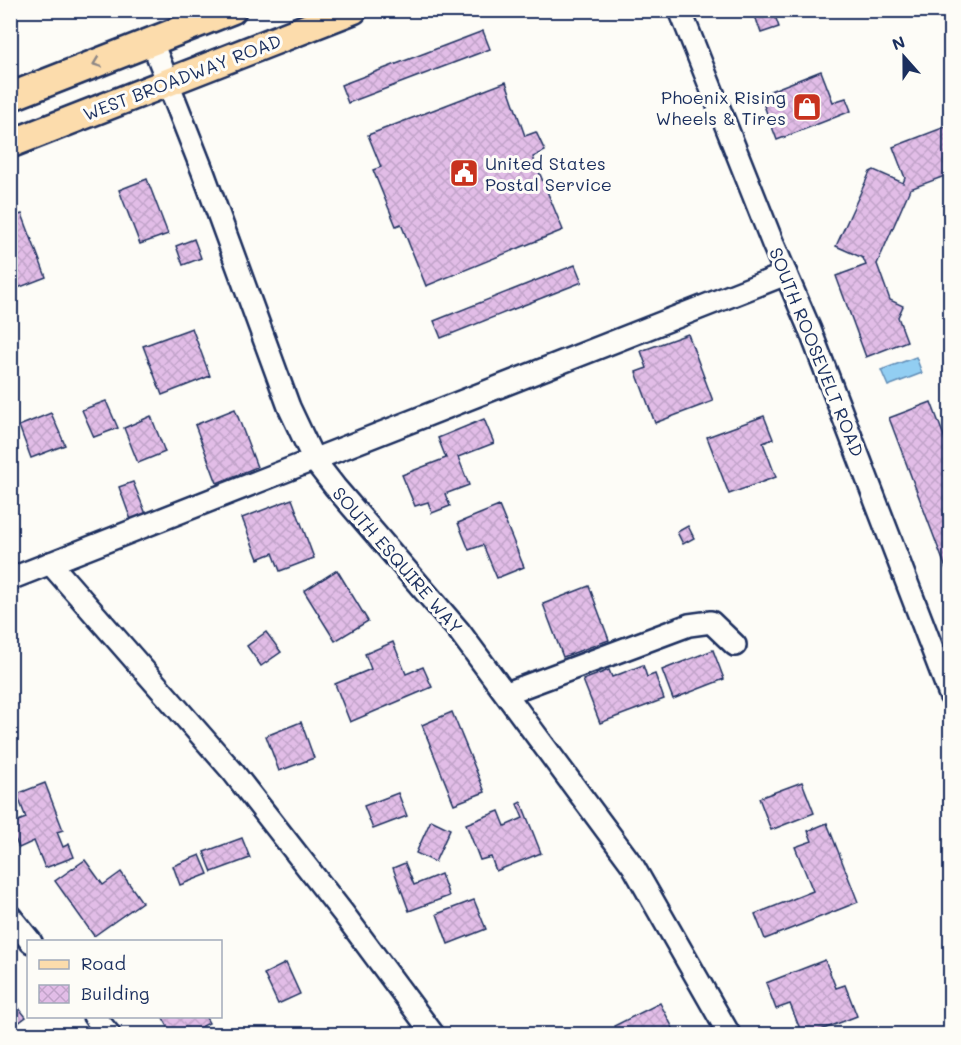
<svg xmlns="http://www.w3.org/2000/svg" width="961" height="1045" viewBox="0 0 961 1045" font-family="Mali,sans-serif">
	<style>
		.water { fill: #92cef2; stroke: #628eb7; stroke-width: 1.5 }
		.building { fill: url(#building-cross-hatch); stroke: #1b2f5e; stroke-width: 1.5 }
		.lines { fill: none; stroke-linecap: round; stroke-linejoin: round }
		.minor-casing { stroke: #1b2f5e; stroke-width: 26 }
		.major-casing { stroke: #1b2f5e; stroke-width: 32 }
		.minor { stroke: #fdfcf7; stroke-width: 21 }
		.major { stroke: #fcdcac; stroke-width: 27 }
		.oneway { stroke: #8c8685 }
		.labels { text-anchor: middle; dominant-baseline: central; stroke-width: 6; stroke-linejoin: round; paint-order: stroke }
		.street-label { font-size: 18px; fill: #1b2f5e; stroke: #fdfcf7 }
		.poi-label { font-size: 18px; fill: #1b2f5e; stroke: #fdfcf7; text-anchor: end }
	</style>
	<defs>
		<pattern id="building-cross-hatch" width="8" height="8" patternUnits="userSpaceOnUse" patternTransform="scale(1.5)"><rect width="8" height="8" fill="#e2bde7"/><path d="M0 0l8 8M0 8l8-8" fill="none" stroke="#c1a3c9"/></pattern>
	</defs>
	<rect width="100%" height="100%" fill="#fdfcf7"/>
	<filter id="ink" filterUnits="userSpaceOnUse"><feTurbulence type="fractalNoise" baseFrequency=".0167" numOctaves="2"/><feDisplacementMap in="SourceGraphic" scale="12" xChannelSelector="R" yChannelSelector="G"/><feConvolveMatrix kernelMatrix="1 2 1 2 8 2 1 2 1" color-interpolation-filters="sRGB"/></filter>
	<g filter="url(#ink)">
		<polygon class="water" points="916,357 922,373 888,386 881,370"/>
		<g class="building">
			<polygon points="753,10 773,10 779,27 761,33"/>
			<polygon points="483,31 490,49 348,103 341,85"/>
			<polygon points="821,71 833,102 846,98 851,111 777,140 760,95"/>
			<polygon points="506,82 525,136 536,132 545,151 533,157 563,230 426,286 401,224 396,226 373,170 381,167 368,135"/>
			<polygon points="950,125 950,174 910,189 877,264 890,300 903,306 898,317 907,341 866,357 836,276 866,265 863,258 836,246 870,172 874,170 903,183 905,178 893,147"/>
			<polygon points="147,179 168,234 140,244 119,190"/>
			<polygon points="22,214 46,277 10,291 10,218"/>
			<polygon points="194,239 201,258 183,265 176,246"/>
			<polygon points="575,265 582,282 441,338 434,321"/>
			<polygon points="192,328 210,376 162,395 143,346"/>
			<polygon points="688,334 713,401 655,423 636,372 647,368 641,351"/>
			<polygon points="106,401 118,428 94,437 82,410"/>
			<polygon points="931,402 950,452 950,579 889,418"/>
			<polygon points="235,409 257,467 217,483 195,425"/>
			<polygon points="51,413 65,445 31,458 19,426"/>
			<polygon points="151,416 165,452 138,463 124,428"/>
			<polygon points="764,416 773,439 763,443 776,477 729,494 707,437"/>
			<polygon points="484,419 494,443 458,457 469,485 445,494 450,506 432,513 428,502 415,506 402,475 446,458 438,438"/>
			<polygon points="133,482 146,514 131,520 119,487"/>
			<polygon points="292,499 314,558 280,571 273,553 258,559 242,518"/>
			<polygon points="499,506 524,567 497,578 483,545 469,550 458,523"/>
			<polygon points="688,526 694,538 683,544 677,532"/>
			<polygon points="337,570 368,621 335,641 304,591"/>
			<polygon points="589,586 609,640 563,657 543,604"/>
			<polygon points="266,632 281,652 261,666 247,646"/>
			<polygon points="393,642 406,674 423,667 432,687 350,722 335,684 371,669 365,654"/>
			<polygon points="713,650 724,679 673,699 662,670"/>
			<polygon points="643,665 647,677 655,674 664,699 600,723 583,680 609,670 612,677"/>
			<polygon points="452,712 485,792 454,804 422,725"/>
			<polygon points="301,722 314,758 279,771 266,736"/>
			<polygon points="802,782 814,813 771,830 759,798"/>
			<polygon points="45,783 63,830 57,832 63,847 69,844 74,857 45,868 34,841 19,848 10,827 10,824 26,818 17,794"/>
			<polygon points="398,793 407,816 373,829 364,806"/>
			<polygon points="521,802 541,853 496,871 491,857 480,860 466,824 499,811 505,826 523,818 517,804"/>
			<polygon points="431,820 450,829 435,862 416,853"/>
			<polygon points="827,823 858,902 765,939 755,914 813,891 795,847 812,841 808,831"/>
			<polygon points="242,838 250,858 212,872 204,852"/>
			<polygon points="200,855 208,874 180,885 173,866"/>
			<polygon points="85,860 103,885 121,872 142,902 94,936 55,881"/>
			<polygon points="405,863 414,885 441,874 449,896 409,911 393,868"/>
			<polygon points="474,900 486,929 448,944 437,914"/>
			<polygon points="825,960 836,988 845,985 857,1016 811,1034 802,1034 790,1004 776,1009 766,983"/>
			<polygon points="286,963 300,994 278,1004 264,974"/>
			<polygon points="10,997 26,1017 10,1029"/>
			<polygon points="660,1003 676,1034 618,1034 614,1026"/>
			<polygon points="162,1016 205,1016 209,1023 187,1034 172,1034"/>
		</g>
		<g class="lines">
			<g class="minor-casing">
				<g id="minor">
					<polyline points="680,10 773,244 810,330 950,695"/>
					<polyline points="152,42 203,172 289,407 314,460 335,487 459,631 633,866 729,1034"/>
					<polyline points="50,563 233,772 343,913 433,1034"/>
					<polyline points="10,579 786,274"/>
					<polyline points="507,693 689,625 711,622 735,645"/>
					<polyline points="10,916 31,942"/>
					<polyline points="94,1016 109,1034"/>
				</g>
			</g>
			<g class="major-casing">
				<g id="major">
					<polyline points="10,97 232,10"/>
					<polyline points="10,144 353,10"/>
				</g>
			</g>
			<use href="#minor" class="minor"/>
			<use href="#major" class="major"/>
		</g>
		<defs><path id="oneway-chevron" d="M-2-3.5L2.5 0L-2 3.5" fill="none" stroke-width="1.6" stroke-linecap="round" stroke-linejoin="round" transform="scale(1.5)"/></defs>
		<use class="oneway" href="#oneway-chevron" transform="translate(97 63) rotate(159)"/>
	</g>
	<defs>
		<g id="shop-square" transform="scale(1.5)"><rect x="-9" y="-9" width="18" height="18" rx="4" fill="#c8321e" stroke="#fdfcf7"/><path d="M-5-2.5h2.3a2.7 3.5 0 0 1 5.4 0H5L5.5 6h-11ZM-1.5-2.5h3a1.5 2.3 0 0 0-3 0Z" fill="#fff"/></g>
		<g id="civic-square" transform="scale(1.5)"><rect x="-9" y="-9" width="18" height="18" rx="4" fill="#c8321e" stroke="#fdfcf7"/><path d="M-.6-6.5H3V-4.5H.6V-3L4-1V1h2V6H-6V1h2V-1L-.6-3ZM-1.2 2.5V6h2.4V2.5Z" fill="#fff"/></g>
	</defs>
	<g fill-rule="evenodd">
		<use href="#shop-square" x="807" y="107"/>
		<use href="#civic-square" x="464" y="173"/>
	</g>
	<g class="labels">
		<g class="street-label">
			<text transform="translate(182 77) rotate(-21)">WEST BROADWAY ROAD</text>
			<text transform="translate(817 352) rotate(68)">SOUTH ROOSEVELT ROAD</text>
			<text transform="translate(398 560) rotate(49)">SOUTH ESQUIRE WAY</text>
		</g>
		<g class="poi-label">
			<text x="786" y="97">Phoenix Rising<tspan x="786" dy="21">Wheels &amp; Tires</tspan></text>
			<text x="485" y="163" text-anchor="start">United States<tspan x="485" dy="21">Postal Service</tspan></text>
		</g>
	</g>
	<rect width="961" height="1045" fill="none" stroke="#fdfcf7" stroke-width="36"/>
	<rect x="18" y="18" width="925" height="1009" fill="none" stroke="#1b2f5e" stroke-width="2" filter="url(#ink)"/>
	<rect x="27" y="940" width="195" height="78" fill="#fdfcf7" stroke="#a3aaba" stroke-width="1.5"/>
	<rect x="39" y="960" width="30" height="9" fill="#fcdcac" stroke="#a3aaba" stroke-width="1.5"/>
	<text x="81" y="970" font-size="18" fill="#1b2f5e">Road</text>
	<rect x="39" y="985" width="30" height="18" fill="url(#building-cross-hatch)" stroke="#a3aaba" stroke-width="1.5"/>
	<text x="81" y="1000" font-size="18" fill="#1b2f5e">Building</text>
	<g transform="translate(904 57) rotate(339)" stroke="#fdfcf7" stroke-width="4.5" paint-order="stroke">
	<path d="M0-4.5L10 22L0 15L-10 22Z" fill="#1b2f5e"/>
	<text y="-9" font-size="16" font-weight="bold" text-anchor="middle" fill="#1b2f5e">N</text>
	</g>
</svg>
